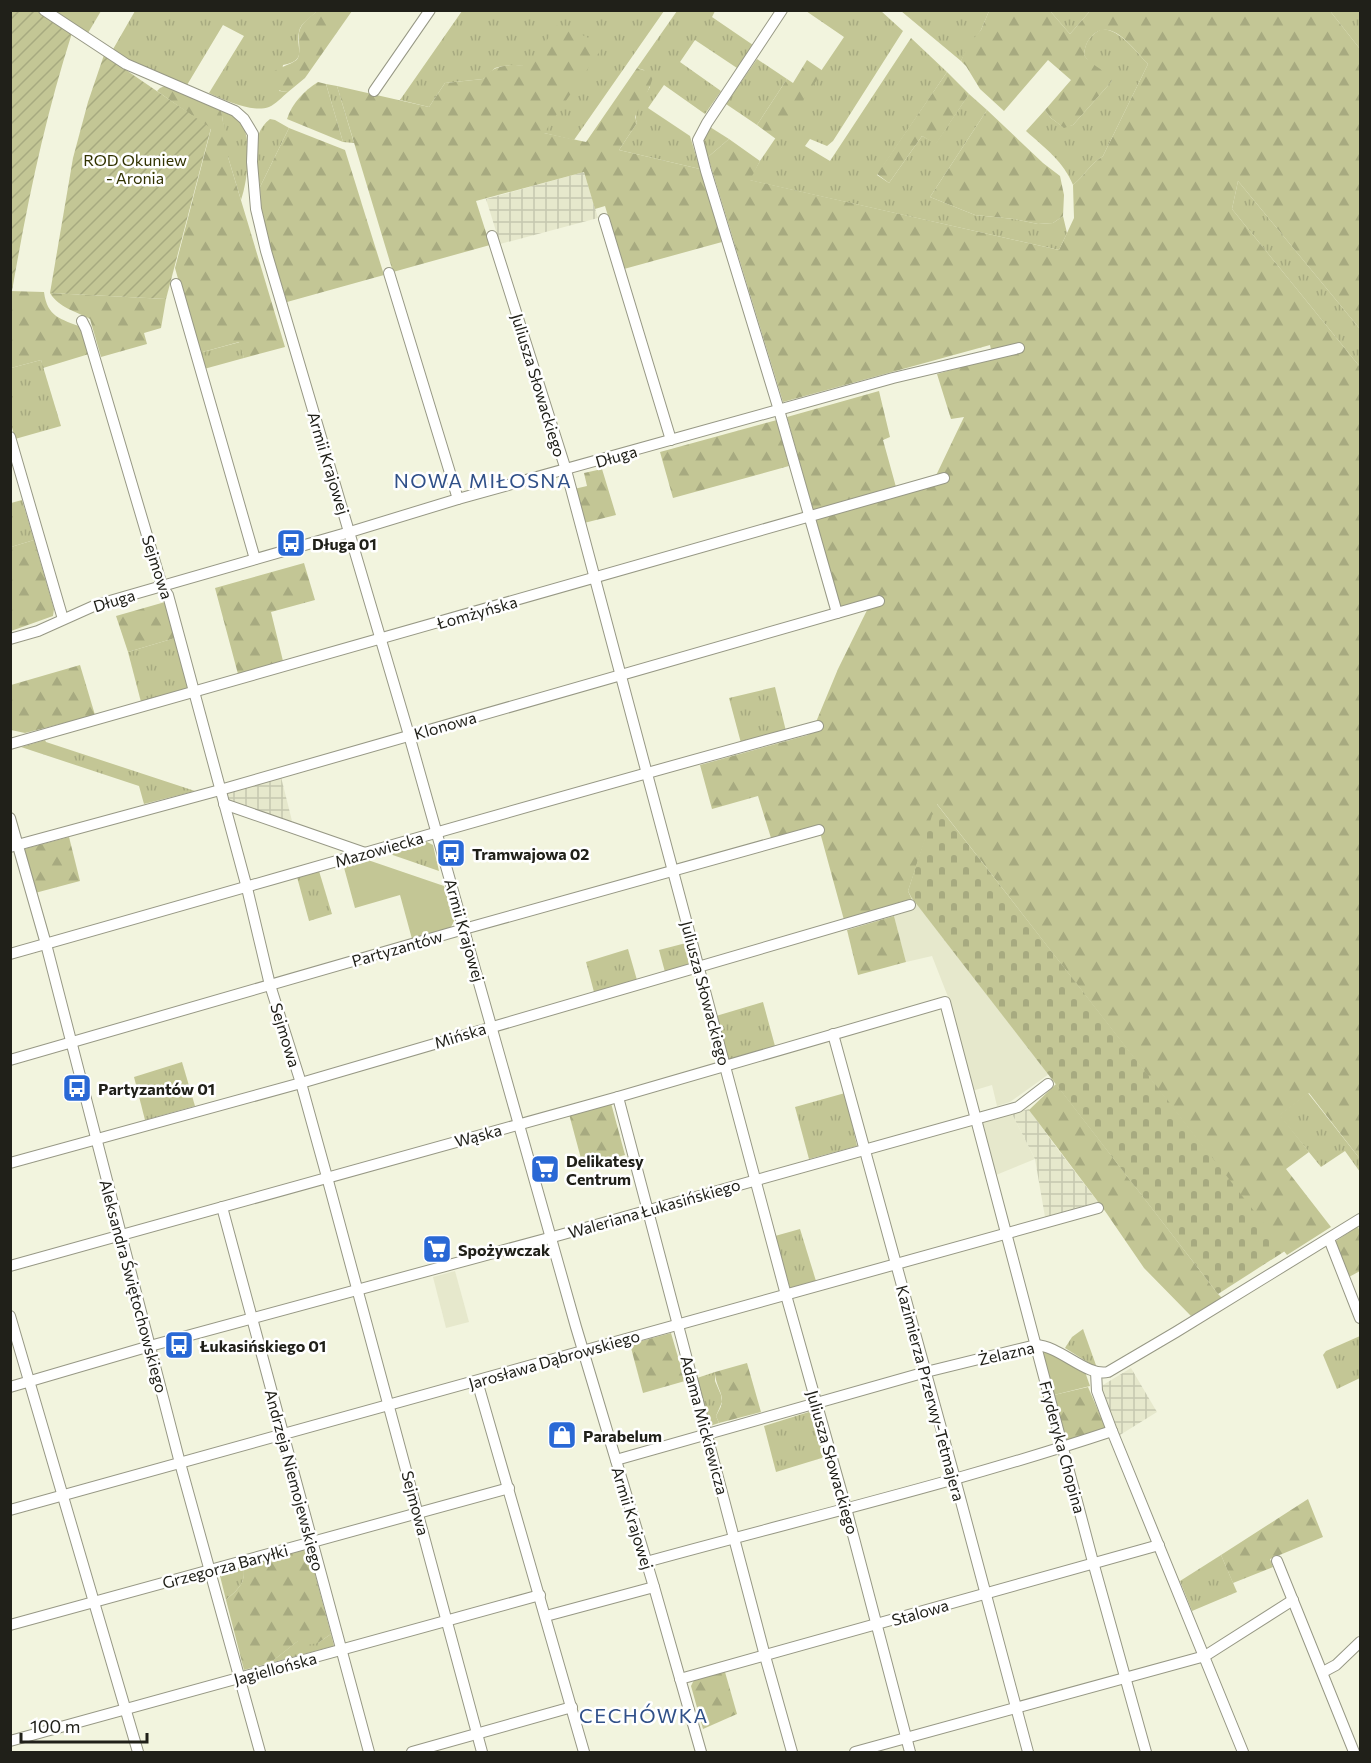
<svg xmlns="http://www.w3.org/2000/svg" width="1371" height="1763" viewBox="0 0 1371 1763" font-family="Commissioner,sans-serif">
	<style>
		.built { fill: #e6e8cc }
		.industrial { fill: url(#industrial-grid) }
		.grass { fill: url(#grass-tufts) }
		.forest { fill: url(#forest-firs) }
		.cemetery { fill: url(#cemetery-stones) }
		.park { fill: #c3c695 }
		.garden { fill: url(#garden-furrows) }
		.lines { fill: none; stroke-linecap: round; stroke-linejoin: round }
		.minor-casing { stroke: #979885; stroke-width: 12 }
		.minor { stroke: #fff; stroke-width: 10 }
		.labels { text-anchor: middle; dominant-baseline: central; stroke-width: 5; stroke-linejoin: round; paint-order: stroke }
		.park-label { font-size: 16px; fill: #313200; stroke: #fff }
		.street-label { font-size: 16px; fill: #202019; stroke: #fff }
		.poi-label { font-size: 16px; font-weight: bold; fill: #202019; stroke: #fff; text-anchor: start }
		.quarter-label { font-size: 20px; letter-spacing: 1.5px; fill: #305088; stroke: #fff }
	</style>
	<defs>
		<pattern id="industrial-grid" width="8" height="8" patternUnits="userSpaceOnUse" patternTransform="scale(1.5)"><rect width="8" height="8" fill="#e6e8cc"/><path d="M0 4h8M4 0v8" fill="none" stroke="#c5c7af"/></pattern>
		<pattern id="grass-tufts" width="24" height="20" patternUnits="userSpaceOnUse" patternTransform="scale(1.5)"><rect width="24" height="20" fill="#c3c695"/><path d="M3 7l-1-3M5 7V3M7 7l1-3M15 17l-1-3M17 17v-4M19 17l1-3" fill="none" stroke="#a7aa80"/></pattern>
		<pattern id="forest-firs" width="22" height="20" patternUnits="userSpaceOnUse" patternTransform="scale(1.5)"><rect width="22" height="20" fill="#c3c695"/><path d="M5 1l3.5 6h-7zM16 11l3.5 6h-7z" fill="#a7aa80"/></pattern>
		<pattern id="cemetery-stones" width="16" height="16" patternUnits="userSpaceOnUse" patternTransform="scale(1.5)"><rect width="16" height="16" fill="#c3c695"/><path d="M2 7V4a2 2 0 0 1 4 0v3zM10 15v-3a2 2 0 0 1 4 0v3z" fill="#a7aa80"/></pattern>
		<pattern id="garden-furrows" width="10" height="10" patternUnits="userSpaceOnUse" patternTransform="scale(1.5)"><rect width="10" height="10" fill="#c3c695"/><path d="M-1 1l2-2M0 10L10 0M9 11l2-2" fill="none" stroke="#a7aa80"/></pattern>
	</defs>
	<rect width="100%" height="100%" fill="#f2f4de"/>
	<g class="built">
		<polygon points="911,897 1049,1074 1010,1102 997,1106 992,1085 972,1091 950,1002 932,956 906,962 894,916 915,909"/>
		<polygon points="1012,1114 1035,1159 996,1175 980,1123"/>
		<polygon points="455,1271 469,1322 446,1328 433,1277"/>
	</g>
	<g class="industrial">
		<polygon points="584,172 598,218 500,244 486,199"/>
		<polygon points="281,777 292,821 289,822 227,802 225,793"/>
		<polygon points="1029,1109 1053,1143 1098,1202 1045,1217 1035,1159 1012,1114"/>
		<polygon points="1131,1368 1157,1412 1120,1435 1101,1391 1103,1385"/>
	</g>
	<g class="grass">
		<polygon points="52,11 101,11 88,33"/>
		<path d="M 135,11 L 317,11 C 312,17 300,23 299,32 C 295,48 309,60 283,65 L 279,91 L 288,92 C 282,97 276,104 269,107 C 252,113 224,100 209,93 L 244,36 L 223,25 L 187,85 L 143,68 L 112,51 Z"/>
		<polygon points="462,11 664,11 574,140 544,133 529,67 518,65 503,66 495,68 483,79 445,83 429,107 400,100"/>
		<path d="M 677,11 L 715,11 L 712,17 L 753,45 L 737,68 L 695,40 L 680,62 L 721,91 L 705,114 L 664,85 L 648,108 L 690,136 L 700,169 L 619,150 L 637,123 C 632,111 644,97 650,87 L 644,70 L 637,68 Z"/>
		<polygon points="806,11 881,11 903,31 833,141 827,146 810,139 805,146 830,161 911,38 947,72 877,175 889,183 922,136 936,143 969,94 987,110 930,197 975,215 1014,219 1038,224 1053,223 1063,216 1067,233 1059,250 749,180 760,161 844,37"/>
		<polygon points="901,11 989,11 981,30 965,53 961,61"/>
		<polygon points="1050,11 1090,11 1070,34"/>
		<polygon points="1330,11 1360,11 1360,49"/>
		<path d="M 1102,29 C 1121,30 1135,51 1148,64 L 1103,156 C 1090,164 1085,175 1073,185 C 1064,162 1045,148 1026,131 L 1045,110 L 1051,118 L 1063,127 L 1073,125 L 1112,81 L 1089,62 L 1084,55 C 1085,42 1090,35 1102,29 Z"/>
		<polygon points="757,59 787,79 757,125 726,104"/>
		<polygon points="326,84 337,86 354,143 343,142"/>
		<path d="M 221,109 C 225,110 230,111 234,114 C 255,127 248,181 241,200 L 228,157 Z"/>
		<path d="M 270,119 L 275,120 L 289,128 L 260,187 C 257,164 249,135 270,119 Z"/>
		<polygon points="710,127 729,139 708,157 702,139"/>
		<polygon points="1238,181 1360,329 1360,367 1232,209"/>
		<polygon points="240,342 244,358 204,369 199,353"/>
		<polygon points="41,360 61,426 15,439 11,424 11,368"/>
		<polygon points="22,500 34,540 11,547 11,503"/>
		<polygon points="175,638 188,688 141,702 128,652"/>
		<polygon points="775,687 786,731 741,743 729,698"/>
		<polygon points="45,740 46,742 195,791 144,804 139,786 21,747"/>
		<polygon points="425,841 433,845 439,871 384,852"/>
		<polygon points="319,871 332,914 309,921 297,877"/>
		<polygon points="686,943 691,965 665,972 659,950"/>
		<polygon points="628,949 637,980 594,992 586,962"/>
		<polygon points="763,1002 775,1046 728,1060 716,1016"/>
		<polygon points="182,1062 195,1106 145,1120 134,1077"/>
		<polygon points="845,1093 857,1146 809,1159 795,1107"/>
		<polygon points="1308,1093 1360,1159 1360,1172 1345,1151 1321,1167 1279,1115"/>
		<polygon points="800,1229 816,1281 790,1288 775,1236"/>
		<polygon points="1083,1329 1097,1368 1065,1348 1072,1337"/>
		<polygon points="1360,1336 1360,1378 1337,1389 1323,1355 1326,1351"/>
		<polygon points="715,1372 715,1381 721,1395 722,1402 716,1416 719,1423 710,1426 697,1378"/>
		<polygon points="812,1411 825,1457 776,1472 764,1426"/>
		<polygon points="1221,1555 1237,1592 1192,1611 1180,1581"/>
		<path d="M 243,1565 C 247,1583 238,1589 226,1600 L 219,1572 Z"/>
		<polygon points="331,1634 334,1646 270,1663 299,1640 318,1643"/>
	</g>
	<g class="forest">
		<path d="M 317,11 L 352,11 L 305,78 L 288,92 C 278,91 274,89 269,81 L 269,75 C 277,67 295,64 298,58 C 301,50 298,40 299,33 C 300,23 311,17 317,11 Z"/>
		<path d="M 989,11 L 1050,11 L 1070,34 L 1090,11 L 1330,11 L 1360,49 L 1360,329 L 1238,181 L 1232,209 L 1360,367 L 1360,1159 L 1309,1093 L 1280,1115 L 1309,1152 L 1286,1169 L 1331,1227 L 1287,1255 L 937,804 L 908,891 L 912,900 L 844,920 L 818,825 L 771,838 L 758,796 L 712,809 L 700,765 L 808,735 L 816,722 L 838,669 L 873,598 L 840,608 L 816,520 L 931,486 L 964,417 L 951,419 L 937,374 L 993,358 L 990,345 L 783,402 L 708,157 L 729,139 L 760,161 L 750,180 L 1059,250 L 1074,218 L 1073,185 C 1085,175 1090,164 1103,156 L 1148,64 C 1135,51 1113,18 1094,34 C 1087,40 1085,46 1084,55 C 1091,66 1106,69 1112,81 L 1073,125 L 1064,128 L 1051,118 L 1045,110 L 1071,80 L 1048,60 L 1004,111 L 980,89 L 966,66 L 961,61 L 967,46 L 981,30 Z"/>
		<path d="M 558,24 L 604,45 L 544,133 L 586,142 L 637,68 L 649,72 L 653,75 C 652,87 640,104 635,117 L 637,123 L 619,150 L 700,169 L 722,242 L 624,269 L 605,206 L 595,209 L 584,172 L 476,201 L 490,245 L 393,272 L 337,86 L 429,107 L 445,83 L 483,79 C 493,64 511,64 529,66 Z"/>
		<polygon points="807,60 823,71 776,139 757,125 787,79 793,83"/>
		<polygon points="947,72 969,94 936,144 922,136 889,183 877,174"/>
		<path d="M 318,82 L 326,84 L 343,142 L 287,119 C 292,103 304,91 318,82 Z"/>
		<polygon points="165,86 221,109 223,122 231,152 228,157 285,347 244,358 239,342 199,353 175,268 211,129 157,91 160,88"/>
		<polygon points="987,110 1043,163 1060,176 1064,195 1063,216 1053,223 1038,224 1014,219 975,215 930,197"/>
		<polygon points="289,128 345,150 384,275 287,302 261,218 260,187"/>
		<path d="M 10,291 L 44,292 C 47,317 61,319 81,327 L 89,354 L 43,368 L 41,360 L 11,368 Z"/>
		<path d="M 50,293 L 166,299 L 161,328 L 144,333 L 147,344 L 101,357 L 90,319 C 76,311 59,308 50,293 Z"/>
		<polygon points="879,391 890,437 883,440 896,487 813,510 787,417"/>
		<polygon points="777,420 789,466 673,498 660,452"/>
		<polygon points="602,469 616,515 584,523 574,489 587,486 584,473"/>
		<polygon points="34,540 54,609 53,616 11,631 11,547"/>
		<polygon points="304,563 315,600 271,612 283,661 238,674 215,588"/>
		<polygon points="165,602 175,638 128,652 116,616"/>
		<polygon points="80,665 95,715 25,733 11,730 11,685"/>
		<polygon points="69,837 80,881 35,893 24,849"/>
		<polygon points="894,916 906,962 858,975 847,930"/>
		<polygon points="1056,1084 1218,1294 1222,1298 1191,1316 1144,1268 1105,1211 1029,1110"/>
		<polygon points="611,1103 625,1155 583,1166 569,1114"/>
		<polygon points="1358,1226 1360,1233 1359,1253 1360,1271 1349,1277 1335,1243 1336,1241"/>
		<polygon points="671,1333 685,1381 643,1393 630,1344"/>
		<path d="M 747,1363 L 761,1412 L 719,1423 L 716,1416 C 718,1412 722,1406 722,1402 C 723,1393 715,1384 715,1372 Z"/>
		<polygon points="1088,1387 1106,1429 1067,1442 1054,1395"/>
		<polygon points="1308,1499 1323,1537 1270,1559 1273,1567 1233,1583 1221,1555"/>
		<path d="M 308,1548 L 331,1634 L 318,1643 L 307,1645 L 298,1641 L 270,1663 L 244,1670 L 226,1600 C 238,1589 247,1583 243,1565 Z"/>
		<polygon points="725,1672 737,1714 703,1729 691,1686 694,1680"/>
	</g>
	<polygon class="cemetery" points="936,803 1285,1251 1218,1294 911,897 908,891"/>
	<g class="park">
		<polygon points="362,858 444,886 454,921 450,929 412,939 400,895 355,908 343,864"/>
		<polygon points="1041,1349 1084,1369 1090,1386 1054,1395"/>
	</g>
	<g class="garden">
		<path d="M 10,11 L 38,11 L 72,33 C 45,117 27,204 12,291 L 10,291 Z"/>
		<polygon points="104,55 211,128 166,299 50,293 73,158 88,102"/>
	</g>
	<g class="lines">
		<g class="minor-casing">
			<g id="minor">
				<polyline points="44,10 126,64 235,111 244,119 253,134 252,162 256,209 266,251 409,735 576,1327 654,1587 701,1752"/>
				<polyline points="782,10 707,123 698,140 706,171 779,410 837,613"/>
				<polyline points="374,91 430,10"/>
				<polyline points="604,219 671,440"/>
				<polyline points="492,236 566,470 786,1295 846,1508 910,1752"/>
				<polyline points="389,273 458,499"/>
				<polyline points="176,284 255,559"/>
				<polyline points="82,321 86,329 162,586 168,595 247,888 270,985 301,1083 327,1177 482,1752"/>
				<polyline points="10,437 63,619"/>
				<polyline points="10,639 38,631 96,605 350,532 458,499 893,378 1019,348"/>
				<polyline points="10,744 944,478"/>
				<polyline points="224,804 365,853"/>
				<polyline points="10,818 46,944 180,1463 260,1752"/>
				<polyline points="10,847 220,790 879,601"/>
				<path d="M 10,954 C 280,878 548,799 818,726"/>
				<polyline points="833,1034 955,1479 1028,1752"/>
				<polyline points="10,1060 464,929 819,830"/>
				<polyline points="618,1097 765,1656 792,1752"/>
				<polyline points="10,1163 301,1083 910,905"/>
				<polyline points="222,1207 369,1752"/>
				<polyline points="1329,1239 1360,1318"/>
				<polyline points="10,1266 618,1097 945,1002 1093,1562 1146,1752"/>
				<polyline points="10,1316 138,1752"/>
				<polyline points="1096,1372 1097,1391 1112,1431 1243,1752"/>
				<polyline points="477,1381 584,1752"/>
				<polyline points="10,1387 150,1346 560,1235 1018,1107 1048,1084"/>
				<path d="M 616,1460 L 926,1372 L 1036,1345 C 1060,1346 1087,1377 1108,1372 L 1176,1332 L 1360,1219"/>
				<polyline points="10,1510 1098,1208"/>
				<polyline points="1277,1561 1354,1752"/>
				<path d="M 646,1562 C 802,1519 959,1482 1112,1431"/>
				<polyline points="546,1616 654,1587"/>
				<polyline points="10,1625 509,1488"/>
				<polyline points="1323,1672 1336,1665 1360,1642"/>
				<polyline points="680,1679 1159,1545"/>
				<polyline points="10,1741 540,1595"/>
				<polyline points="412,1752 572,1707"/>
				<polyline points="855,1752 1205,1656 1293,1600"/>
			</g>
		</g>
		<use href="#minor" class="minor"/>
	</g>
	<defs>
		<g id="bus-square" transform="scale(1.5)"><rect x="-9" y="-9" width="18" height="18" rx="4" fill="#2968d5" stroke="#fff"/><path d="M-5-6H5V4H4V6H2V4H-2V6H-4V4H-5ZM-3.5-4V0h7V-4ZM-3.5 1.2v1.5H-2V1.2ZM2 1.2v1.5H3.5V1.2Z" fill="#fff"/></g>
		<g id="supermarket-square" transform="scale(1.5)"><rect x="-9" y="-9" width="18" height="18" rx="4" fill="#2968d5" stroke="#fff"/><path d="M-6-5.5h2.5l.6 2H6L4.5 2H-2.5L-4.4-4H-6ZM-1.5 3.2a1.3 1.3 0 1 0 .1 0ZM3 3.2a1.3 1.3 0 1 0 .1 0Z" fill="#fff"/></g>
		<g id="shop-square" transform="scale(1.5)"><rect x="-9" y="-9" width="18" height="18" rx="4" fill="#2968d5" stroke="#fff"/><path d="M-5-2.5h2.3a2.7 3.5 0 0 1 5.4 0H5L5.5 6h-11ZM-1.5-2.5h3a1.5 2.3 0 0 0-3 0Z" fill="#fff"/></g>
	</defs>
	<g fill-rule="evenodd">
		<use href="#bus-square" x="291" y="543"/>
		<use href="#bus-square" x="451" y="853"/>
		<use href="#bus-square" x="77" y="1088"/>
		<use href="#supermarket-square" x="545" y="1169"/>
		<use href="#supermarket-square" x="437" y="1249"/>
		<use href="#bus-square" x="179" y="1345"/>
		<use href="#shop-square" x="562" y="1435"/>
	</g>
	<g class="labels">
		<g class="park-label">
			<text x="135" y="159">ROD Okuniew<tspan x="135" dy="18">- Aronia</tspan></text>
		</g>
		<g class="street-label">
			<text transform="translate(539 385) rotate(73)">Juliusza Słowackiego</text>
			<text transform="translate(616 456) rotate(-16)">Długa</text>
			<text transform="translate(329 463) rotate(73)">Armii Krajowej</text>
			<text transform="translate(158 567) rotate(72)">Sejmowa</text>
			<text transform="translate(114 600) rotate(-17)">Długa</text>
			<text transform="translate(477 612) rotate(-16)">Łomżyńska</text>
			<text transform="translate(445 725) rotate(-16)">Klonowa</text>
			<text transform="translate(379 849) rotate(-16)">Mazowiecka</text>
			<text transform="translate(465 930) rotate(74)">Armii Krajowej</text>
			<text transform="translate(397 948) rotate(-16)">Partyzantów</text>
			<text transform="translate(706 993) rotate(75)">Juliusza Słowackiego</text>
			<text transform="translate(286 1035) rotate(73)">Sejmowa</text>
			<text transform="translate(460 1035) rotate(-17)">Mińska</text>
			<text transform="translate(478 1135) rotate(-15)">Wąska</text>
			<text transform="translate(654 1208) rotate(-16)">Waleriana Łukasińskiego</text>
			<text transform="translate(134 1286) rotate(75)">Aleksandra Świętochowskiego</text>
			<text transform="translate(1006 1353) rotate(-13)">Żelazna</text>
			<text transform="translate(554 1359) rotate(-16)">Jarosława Dąbrowskiego</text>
			<text transform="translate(931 1393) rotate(75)">Kazimierza Przerwy-Tetmajera</text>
			<text transform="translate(705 1425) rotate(75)">Adama Mickiewicza</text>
			<text transform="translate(1063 1447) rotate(75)">Fryderyka Chopina</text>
			<text transform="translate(833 1462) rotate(74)">Juliusza Słowackiego</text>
			<text transform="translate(295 1480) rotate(75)">Andrzeja Niemojewskiego</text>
			<text transform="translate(416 1503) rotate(75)">Sejmowa</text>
			<text transform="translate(633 1518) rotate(73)">Armii Krajowej</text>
			<text transform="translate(225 1566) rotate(-15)">Grzegorza Baryłki</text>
			<text transform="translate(920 1612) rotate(-16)">Stalowa</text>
			<text transform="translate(275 1668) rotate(-15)">Jagiellońska</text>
		</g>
		<g class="poi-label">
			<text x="312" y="543">Długa 01</text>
			<text x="472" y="853">Tramwajowa 02</text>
			<text x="98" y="1088">Partyzantów 01</text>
			<text x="566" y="1160">Delikatesy<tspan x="566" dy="18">Centrum</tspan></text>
			<text x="458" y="1249">Spożywczak</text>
			<text x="200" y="1345">Łukasińskiego 01</text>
			<text x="583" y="1435">Parabelum</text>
		</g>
		<g class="quarter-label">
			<text x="483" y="480">NOWA MIŁOSNA</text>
			<text x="644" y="1715">CECHÓWKA</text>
		</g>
	</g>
	<rect width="1371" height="1763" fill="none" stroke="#202019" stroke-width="24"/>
	<path d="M21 1733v9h126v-9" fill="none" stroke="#202019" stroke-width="3"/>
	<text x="30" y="1733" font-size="18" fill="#202019" stroke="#ffffff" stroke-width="4.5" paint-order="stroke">100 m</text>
</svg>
